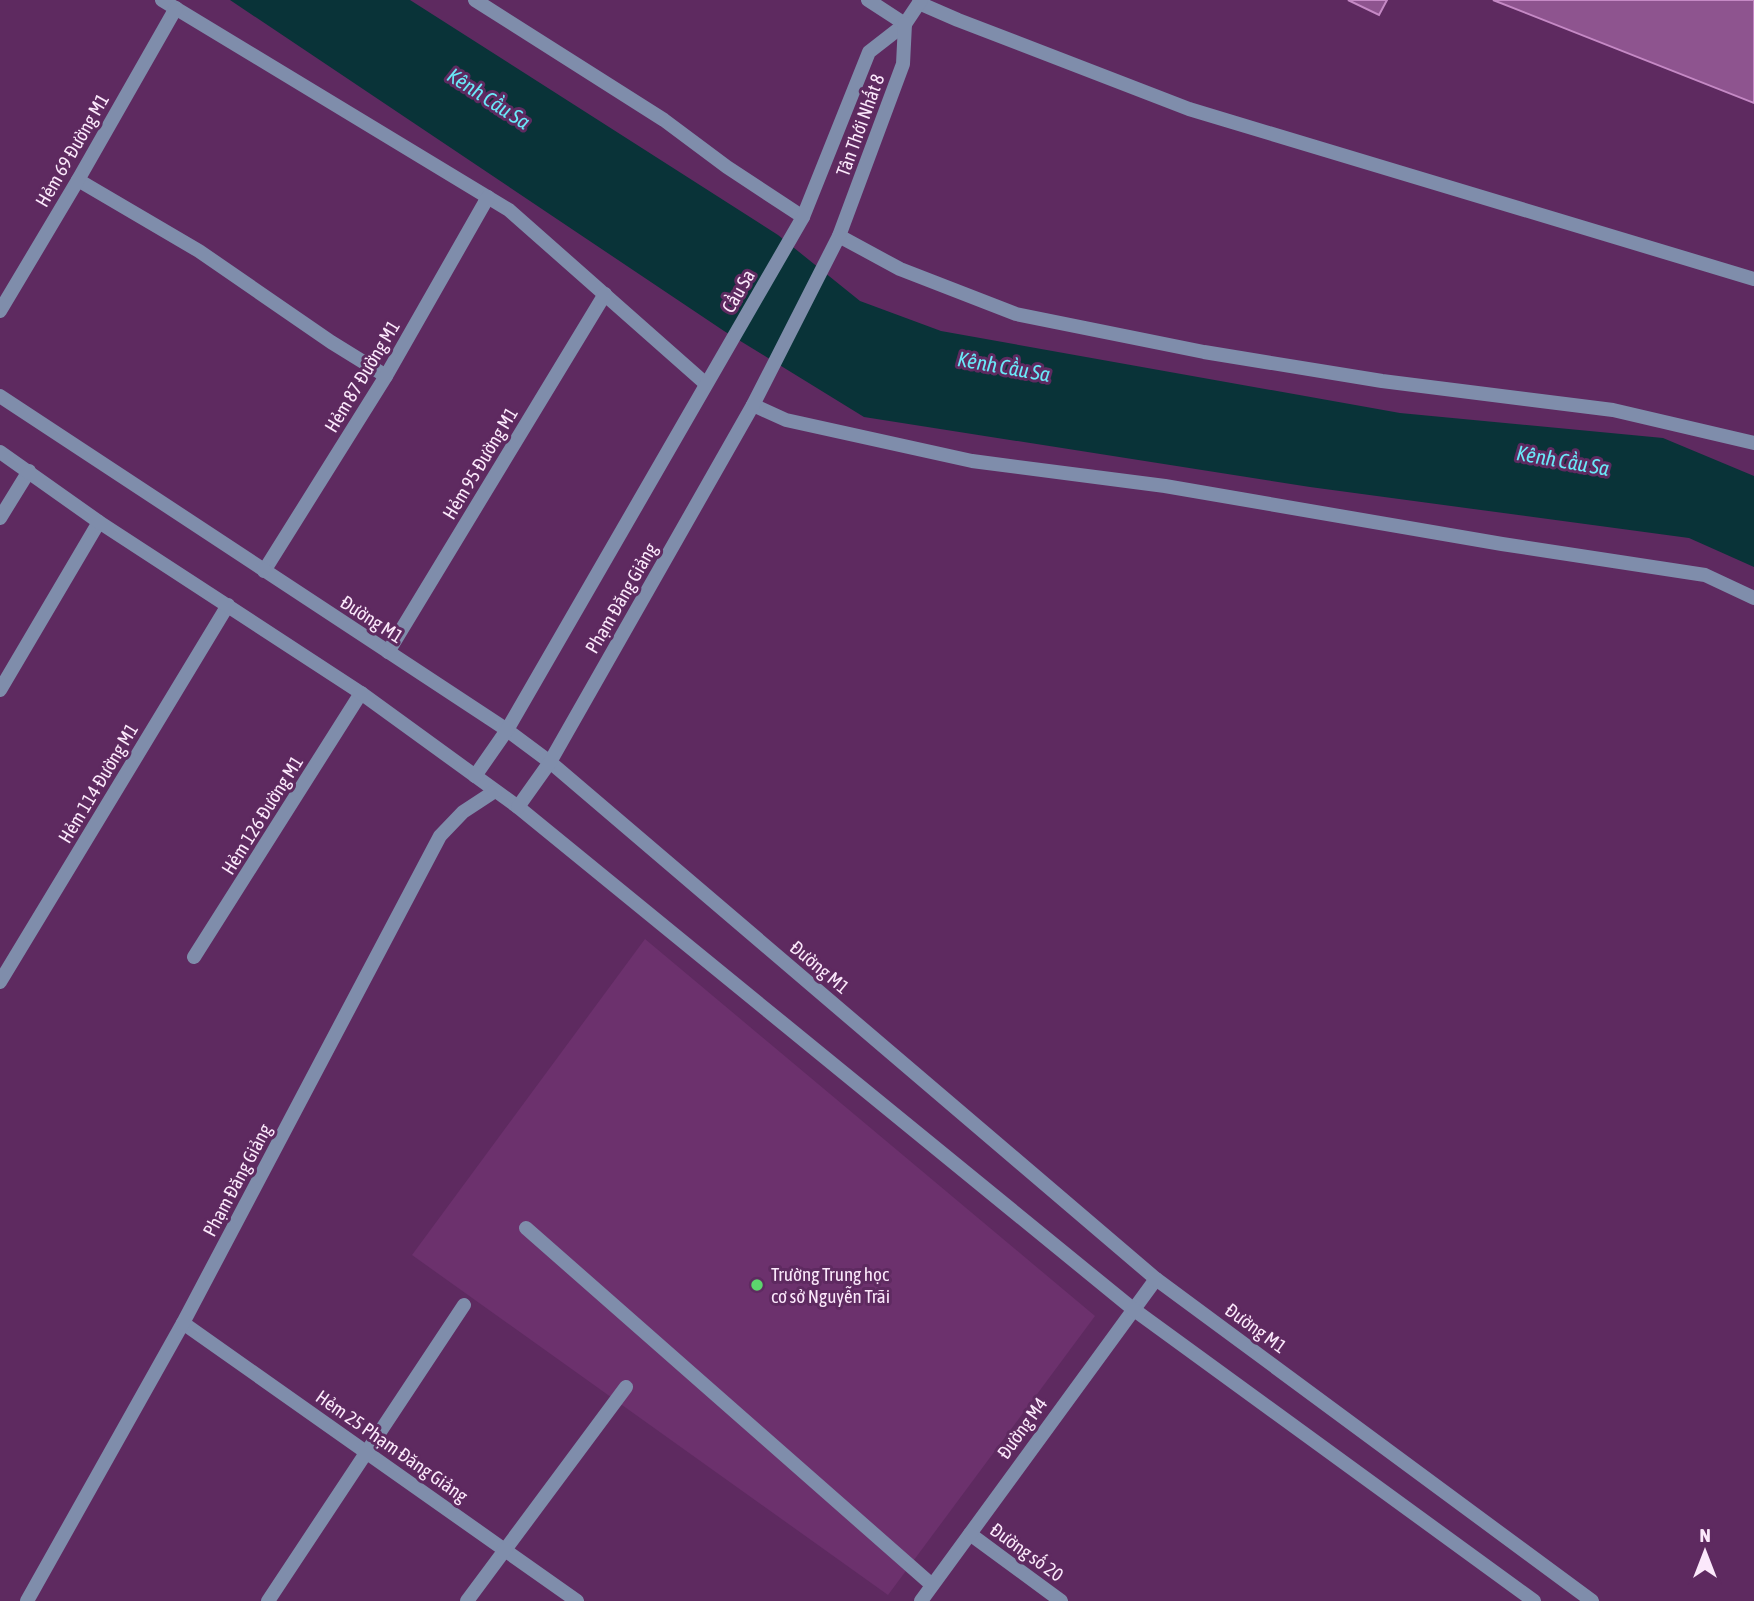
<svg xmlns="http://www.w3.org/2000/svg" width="1754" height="1601" viewBox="0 0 1754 1601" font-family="'Asap Condensed',sans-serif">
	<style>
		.built { fill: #6c316d }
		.water { fill: #093338 }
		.building { fill: #8e548f; stroke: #c589c5; stroke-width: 2 }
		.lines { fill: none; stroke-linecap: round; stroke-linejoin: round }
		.service { stroke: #7f8dab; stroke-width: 14 }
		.minor { stroke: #7f8dab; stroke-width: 14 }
		.tertiary { stroke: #7f8dab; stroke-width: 14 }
		.poi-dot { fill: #5cd56d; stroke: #5e2a60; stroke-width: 2.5 }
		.labels { text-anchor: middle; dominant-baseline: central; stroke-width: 6; stroke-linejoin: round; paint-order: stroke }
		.street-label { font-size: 19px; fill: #fbe8fb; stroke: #5e2a60 }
		.poi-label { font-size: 19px; fill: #fbe8fb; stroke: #5e2a60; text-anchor: start }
		.water-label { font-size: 21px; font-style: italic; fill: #6ae9f8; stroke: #5e2a60 }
	</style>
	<rect width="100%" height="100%" fill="#5e2a60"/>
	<polygon class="built" points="645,939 1095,1316 888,1595 412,1255"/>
	<polygon class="water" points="230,0 410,0 778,235 860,301 941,331 1400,413 1663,438 1754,476 1754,567 1689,538 1310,487 864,417 724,331"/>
	<g class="building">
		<polygon points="1348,0 1387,0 1379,15"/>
		<polygon points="1493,0 1754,0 1754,103"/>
	</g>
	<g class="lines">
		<g class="service">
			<polyline points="839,236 900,269 1016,314 1204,352 1382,381 1613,410 1754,443"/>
			<polyline points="526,1228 932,1585"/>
		</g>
		<g class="minor">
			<polyline points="162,0 509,210 706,384"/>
			<polyline points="475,0 664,120 727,167 803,217"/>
			<polyline points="868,0 905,24"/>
			<polyline points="919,3 958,20 1189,109 1754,279"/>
			<polyline points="78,180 199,251 331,342 386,376"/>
			<polyline points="0,311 78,180 176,8"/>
			<polyline points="753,405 786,420 972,461 1165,486 1502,544 1705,575 1754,598"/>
			<polyline points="0,518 29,471"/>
			<polyline points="264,571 386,376 488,197"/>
			<polyline points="388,652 605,294"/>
			<polyline points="0,690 99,522"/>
			<polyline points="194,957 361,693"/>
			<polyline points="0,982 228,605"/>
			<polyline points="183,1323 577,1601"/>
			<polyline points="970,1534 1061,1601"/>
			<polyline points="268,1601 464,1305"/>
			<polyline points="467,1601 626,1387"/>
			<polyline points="921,1601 1156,1279"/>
		</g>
		<g class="tertiary">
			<polyline points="0,396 507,730 550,762 1156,1279 1592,1601"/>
			<polyline points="0,452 99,522 361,693 518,807 1133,1309 1534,1601"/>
			<polyline points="475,776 507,730 803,217 869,52 905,24 921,0"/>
			<polyline points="518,807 550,762 753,405 839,236 903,64 905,24"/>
			<polyline points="27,1601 183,1323 440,836 463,812 495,791"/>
		</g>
	</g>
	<circle class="poi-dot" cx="757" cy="1285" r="7"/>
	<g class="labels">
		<g class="street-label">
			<text transform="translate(860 125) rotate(-70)">Tân Thới Nhất 8</text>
			<text transform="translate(72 150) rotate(-60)">Hẻm 69 Đường M1</text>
			<text transform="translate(738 291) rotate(-60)">Cầu Sa</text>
			<text transform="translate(362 376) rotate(-59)">Hẻm 87 Đường M1</text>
			<text transform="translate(480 463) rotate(-59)">Hẻm 95 Đường M1</text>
			<text transform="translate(621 598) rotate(-60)">Phạm Đăng Giảng</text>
			<text transform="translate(372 619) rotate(33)">Đường M1</text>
			<text transform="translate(98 783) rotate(-59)">Hẻm 114 Đường M1</text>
			<text transform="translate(262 815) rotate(-58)">Hẻm 126 Đường M1</text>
			<text transform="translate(820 967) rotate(40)">Đường M1</text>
			<text transform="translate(237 1180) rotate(-62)">Phạm Đăng Giảng</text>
			<text transform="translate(1256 1328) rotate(36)">Đường M1</text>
			<text transform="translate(1022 1428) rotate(-54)">Đường M4</text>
			<text transform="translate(392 1446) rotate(35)">Hẻm 25 Phạm Đăng Giảng</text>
			<text transform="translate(1027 1552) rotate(36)">Đường số 20</text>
		</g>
		<g class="poi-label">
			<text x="771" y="1274">Trường Trung học<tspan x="771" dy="22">cơ sở Nguyễn Trãi</tspan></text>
		</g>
		<g class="water-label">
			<text transform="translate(489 98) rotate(33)">Kênh Cầu Sa</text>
			<text transform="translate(1004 366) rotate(10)">Kênh Cầu Sa</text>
			<text transform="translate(1563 460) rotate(10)">Kênh Cầu Sa</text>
		</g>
	</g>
	<g transform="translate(1705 1552)" stroke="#5e2a60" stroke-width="5" paint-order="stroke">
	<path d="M0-5L12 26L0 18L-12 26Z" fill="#fbe8fb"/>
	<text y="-10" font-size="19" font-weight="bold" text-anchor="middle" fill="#fbe8fb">N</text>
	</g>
</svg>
